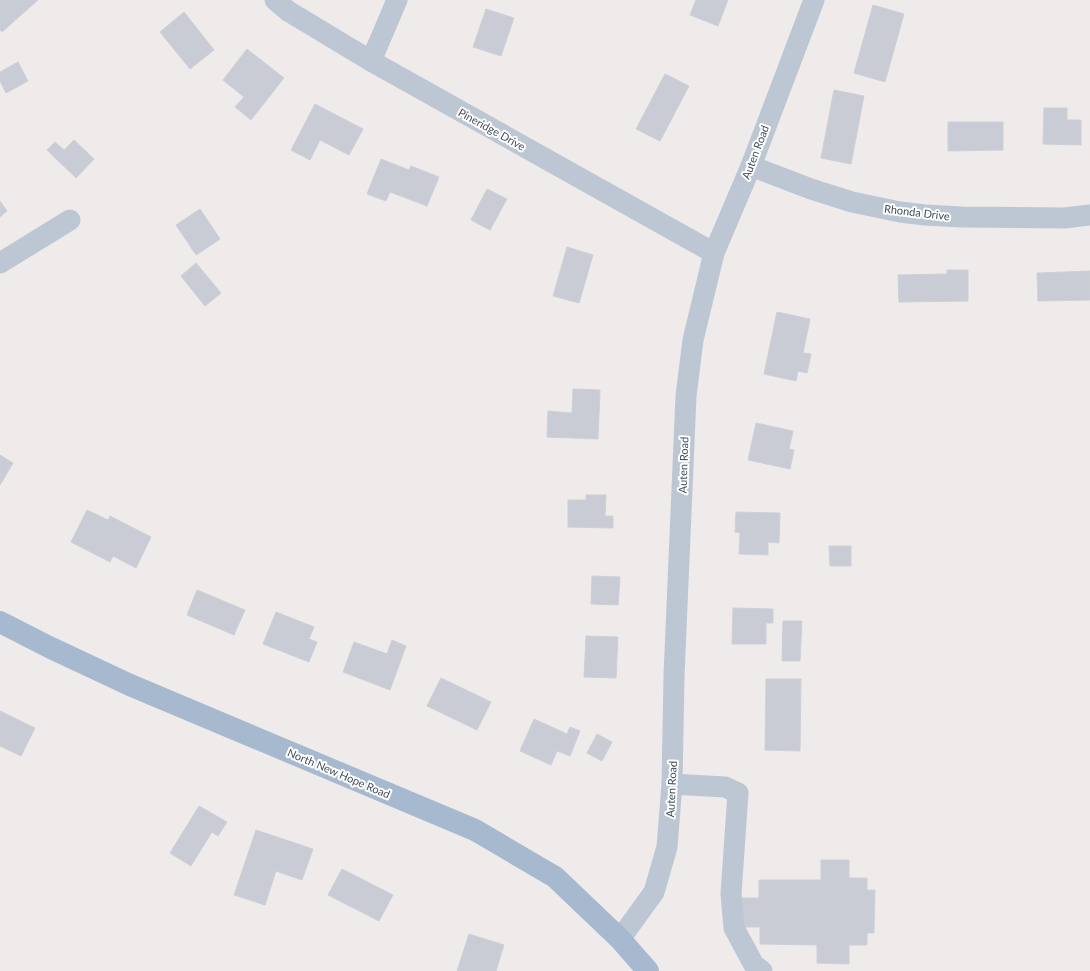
<svg xmlns="http://www.w3.org/2000/svg" width="1090" height="971" viewBox="0 0 1090 971" font-family="Lato,sans-serif">
	<style>
		.building { fill: #c9ccd4; stroke: #ced0d8 }
		.lines { fill: none; stroke-linecap: round; stroke-linejoin: round }
		.minor { stroke: #bcc7d3; stroke-width: 21 }
		.major { stroke: #a6b9cf; stroke-width: 22 }
		.labels { text-anchor: middle; dominant-baseline: central; stroke-width: 4; stroke-linejoin: round; paint-order: stroke }
		.street-label { font-size: 11px; fill: #414e5a; stroke: #fff }
	</style>
	<rect width="100%" height="100%" fill="#eeebea"/>
	<g class="building">
		<polygon points="0,0 38,0 2,32 0,30"/>
		<polygon points="696,0 728,0 718,26 690,15"/>
		<polygon points="873,5 904,14 885,82 854,73"/>
		<polygon points="486,9 514,18 501,56 473,47"/>
		<polygon points="184,12 214,50 190,69 160,32"/>
		<polygon points="247,49 284,78 251,120 235,107 244,97 223,80"/>
		<polygon points="18,62 28,81 6,93 0,81 0,72"/>
		<polygon points="665,74 689,86 660,141 636,129"/>
		<polygon points="834,90 864,96 851,164 821,158"/>
		<polygon points="315,104 363,129 349,155 320,140 310,160 291,150"/>
		<polygon points="1044,108 1067,108 1067,120 1081,120 1081,145 1043,144"/>
		<polygon points="948,122 1003,122 1003,150 948,151"/>
		<polygon points="74,140 94,159 76,178 47,150 55,142 64,150"/>
		<polygon points="381,159 409,170 411,166 439,177 427,206 390,192 386,201 367,194"/>
		<polygon points="487,189 507,199 490,230 471,220"/>
		<polygon points="0,201 7,211 0,217"/>
		<polygon points="200,209 220,239 196,255 176,225"/>
		<polygon points="567,247 593,255 579,303 553,296"/>
		<polygon points="196,263 221,293 205,306 181,276"/>
		<polygon points="947,270 968,270 968,301 899,302 898,275 947,274"/>
		<polygon points="1090,271 1090,300 1038,301 1037,273"/>
		<polygon points="777,312 810,319 803,353 811,354 807,373 798,371 796,381 764,374"/>
		<polygon points="573,389 600,390 598,439 547,437 548,411 572,413"/>
		<polygon points="756,423 793,431 789,449 794,450 790,469 748,460"/>
		<polygon points="0,455 13,463 0,485"/>
		<polygon points="586,495 606,495 605,516 613,516 613,528 568,527 568,500 586,500"/>
		<polygon points="87,510 108,520 110,516 151,537 136,568 113,556 110,562 71,542"/>
		<polygon points="736,512 780,513 779,543 768,542 768,555 739,554 740,533 735,532"/>
		<polygon points="829,546 851,546 851,566 830,566"/>
		<polygon points="592,576 620,577 618,605 591,604"/>
		<polygon points="197,590 245,610 234,635 187,615"/>
		<polygon points="733,608 773,609 773,623 766,623 766,644 732,644"/>
		<polygon points="276,612 314,627 309,639 317,642 309,662 263,644"/>
		<polygon points="783,621 802,621 800,661 782,661"/>
		<polygon points="586,636 618,637 616,678 584,677"/>
		<polygon points="392,640 406,646 390,690 343,672 354,642 387,654"/>
		<polygon points="441,678 491,702 477,730 427,706"/>
		<polygon points="766,679 801,679 800,751 765,750"/>
		<polygon points="0,711 35,728 21,756 0,746"/>
		<polygon points="534,719 567,734 570,727 580,731 570,756 557,751 551,765 520,751"/>
		<polygon points="597,734 612,742 602,761 587,753"/>
		<polygon points="199,806 227,822 218,836 212,832 191,866 170,853"/>
		<polygon points="256,830 313,849 302,880 276,871 265,905 234,895"/>
		<polygon points="821,860 849,860 849,878 867,878 867,890 875,890 874,933 867,933 867,945 849,945 849,964 817,963 817,945 760,944 760,927 739,927 739,898 759,898 759,880 821,880"/>
		<polygon points="342,869 393,895 379,921 328,895"/>
		<polygon points="469,934 504,945 496,971 457,971"/>
	</g>
	<g class="lines">
		<g class="minor">
			<polyline points="275,0 288,11 371,61 714,253"/>
			<polyline points="371,61 397,0"/>
			<polyline points="751,166 811,189 852,202 900,212 925,215 962,217 1064,218 1090,215"/>
			<polyline points="0,263 70,220"/>
			<polyline points="672,784 725,787 738,793 731,894 734,928 754,965 762,971"/>
			<polyline points="620,939 654,892 667,847 672,784 674,676 686,396 693,340 714,253 751,166 814,0"/>
		</g>
		<polyline class="major" points="0,622 49,647 130,685 475,830 555,877 620,939 648,971"/>
	</g>
	<g class="labels">
		<g class="street-label">
			<text transform="translate(492 129) rotate(29)">Pineridge Drive</text>
			<text transform="translate(755 152) rotate(-69)">Auten Road</text>
			<text transform="translate(917 212) rotate(7)">Rhonda Drive</text>
			<text transform="translate(683 465) rotate(-88)">Auten Road</text>
			<text transform="translate(339 773) rotate(23)">North New Hope Road</text>
			<text transform="translate(671 789) rotate(-87)">Auten Road</text>
		</g>
	</g>
</svg>
